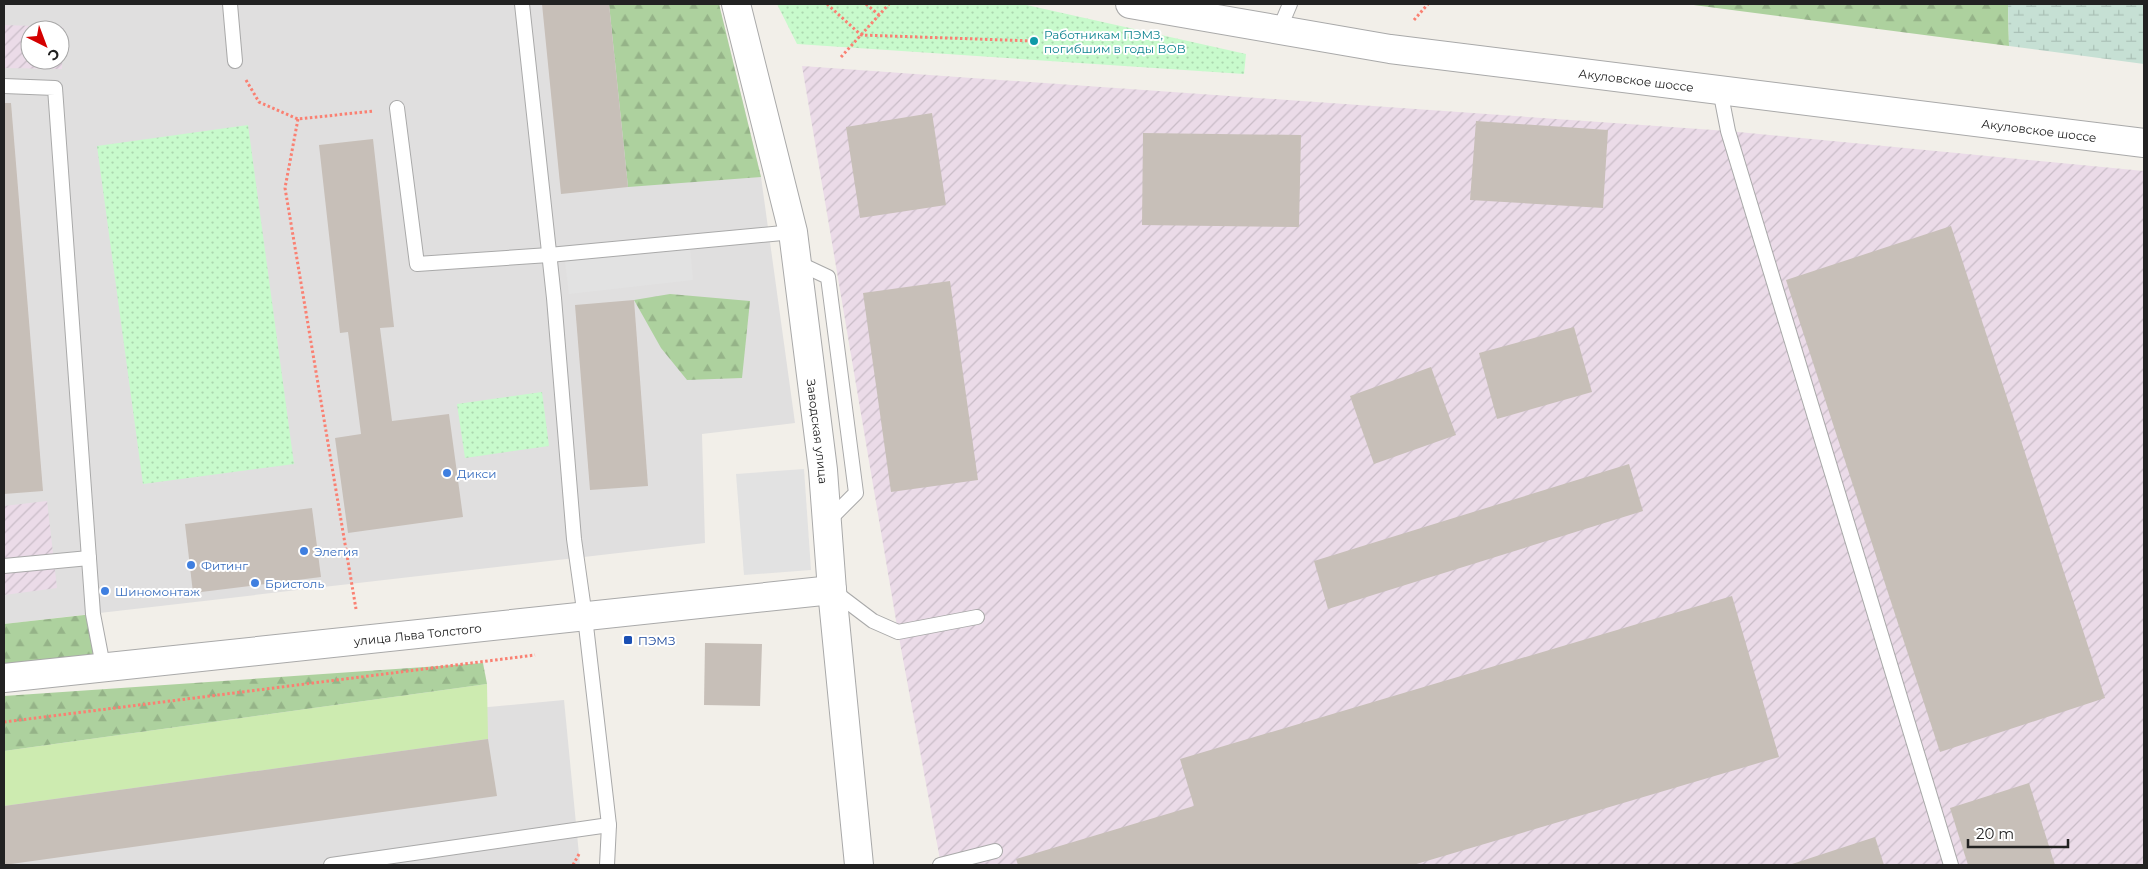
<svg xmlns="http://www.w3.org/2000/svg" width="2148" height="869" viewBox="0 0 2148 869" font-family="Montserrat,sans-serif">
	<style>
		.residential { fill: #e0dfdf; fill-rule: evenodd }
		.industrial { fill: url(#industrial-furrows); fill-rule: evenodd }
		.grass { fill: #cdebb0 }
		.forest { fill: url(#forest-firs) }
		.wetland { fill: url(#wetland-marsh) }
		.park { fill: url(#park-dots) }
		.parking { fill: #e2e2e2 }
		.building { fill: #c7bfb8 }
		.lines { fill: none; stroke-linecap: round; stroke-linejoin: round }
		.service-casing { stroke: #a9a9a9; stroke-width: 16 }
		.minor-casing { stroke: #a9a9a9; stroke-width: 30 }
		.tertiary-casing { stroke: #a9a9a9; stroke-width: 30 }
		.path { stroke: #fa8072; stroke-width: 3; stroke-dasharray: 2.5 2.5; stroke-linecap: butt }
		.service { stroke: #fff; stroke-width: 14 }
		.minor { stroke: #fff; stroke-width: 28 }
		.tertiary { stroke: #fff; stroke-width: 28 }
		.culture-dot { fill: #0f9aa8; stroke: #fff; stroke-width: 2 }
		.shop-dot { fill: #3f7fe0; stroke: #fff; stroke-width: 2 }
		.transit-dot { fill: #1a4fb4; stroke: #fff; stroke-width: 2 }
		.labels { text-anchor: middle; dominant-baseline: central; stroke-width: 4; stroke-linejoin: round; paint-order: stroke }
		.culture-label { font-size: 12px; fill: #0d838f; stroke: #fff; text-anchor: start }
		.street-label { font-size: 12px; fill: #222; stroke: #fff }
		.shop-label { font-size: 12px; fill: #366cbe; stroke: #fff; text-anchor: start }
		.transit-label { font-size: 12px; fill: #164399; stroke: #fff; text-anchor: start }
	</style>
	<defs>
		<pattern id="industrial-furrows" width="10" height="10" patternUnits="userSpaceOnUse" patternTransform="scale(1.25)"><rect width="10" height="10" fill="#ebdbe8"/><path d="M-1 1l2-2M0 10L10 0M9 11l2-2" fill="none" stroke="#c9bcc7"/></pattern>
		<pattern id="forest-firs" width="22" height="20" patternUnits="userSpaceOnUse" patternTransform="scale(1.25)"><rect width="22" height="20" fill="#add19e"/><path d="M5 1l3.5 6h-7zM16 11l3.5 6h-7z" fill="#95b388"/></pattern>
		<pattern id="wetland-marsh" width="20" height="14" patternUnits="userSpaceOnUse" patternTransform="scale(1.25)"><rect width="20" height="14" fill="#c6e0d4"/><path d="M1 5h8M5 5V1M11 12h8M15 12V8" fill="none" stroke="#aac0b6"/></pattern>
		<pattern id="park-dots" width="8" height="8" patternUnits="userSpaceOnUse" patternTransform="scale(1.25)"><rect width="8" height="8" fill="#c8facc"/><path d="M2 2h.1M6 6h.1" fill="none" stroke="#acd6af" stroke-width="1.8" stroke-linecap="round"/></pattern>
	</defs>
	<rect width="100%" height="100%" fill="#f2efe9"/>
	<g class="residential">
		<path d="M 4,4 L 719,4 L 761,177 L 795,423 L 702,434 L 705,543 L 4,624 ZM 30,30 L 60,30 L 60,60 L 30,60 Z"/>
		<polygon points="564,700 580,865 4,865 4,752"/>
	</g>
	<g class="industrial">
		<path d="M 4,25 L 63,27 L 62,69 L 4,68 ZM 30,30 L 60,30 L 60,60 L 30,60 Z"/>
		<polygon points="802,66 1728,131 2144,171 2144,865 941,865 898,632"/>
		<polygon points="47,501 57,588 4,595 4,506"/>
	</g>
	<polygon class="grass" points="487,684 488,739 4,806 4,751"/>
	<g class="forest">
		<polygon points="609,4 719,4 761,177 628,187"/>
		<polygon points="1686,4 2008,4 2009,46"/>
		<polygon points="670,294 750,301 742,378 687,380 661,348 634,300"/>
		<polygon points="93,614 103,666 4,678 4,624"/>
		<polygon points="483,663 487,684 4,751 4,696"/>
	</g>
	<polygon class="wetland" points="2008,4 2144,4 2144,64 2009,46"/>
	<g class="park">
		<polygon points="777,4 1022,4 1246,54 1244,74 797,44"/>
		<polygon points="248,125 294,464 143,484 97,146"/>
		<polygon points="542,392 549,446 465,458 457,404"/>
	</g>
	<g class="parking">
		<polygon points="690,247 693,280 569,294 565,261"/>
		<polygon points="804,469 811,570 744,575 736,474"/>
	</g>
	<g class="building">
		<polygon points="542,4 609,4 628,187 561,194"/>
		<polygon points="4,103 11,103 43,491 4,494"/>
		<polygon points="932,113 946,205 860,218 846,127"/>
		<polygon points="1476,121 1608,130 1603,208 1470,200"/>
		<polygon points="1143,133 1301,135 1299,227 1142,225"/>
		<polygon points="373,139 394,327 380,328 392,421 449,414 463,517 348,533 335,438 361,434 348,332 340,333 319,145"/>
		<polygon points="1951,226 2105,698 1940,752 1786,280"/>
		<polygon points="950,281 978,480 891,492 863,293"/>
		<polygon points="634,300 648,486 590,490 575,305"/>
		<polygon points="1574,327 1592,392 1497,419 1479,353"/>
		<polygon points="1431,367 1456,435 1374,464 1350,396"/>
		<polygon points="1629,464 1643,511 1328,609 1314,561"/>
		<polygon points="312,508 321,577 193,593 185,524"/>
		<polygon points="1732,596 1779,757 1413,865 1018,865 1016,859 1194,806 1180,759"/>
		<polygon points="705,643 762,644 760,706 704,705"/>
		<polygon points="488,739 497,796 4,865 4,806"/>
		<polygon points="2029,783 2055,865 1968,865 1950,808"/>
		<polygon points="1875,837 1884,865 1789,865"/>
	</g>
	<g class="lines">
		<g class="service-casing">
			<g id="service">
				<polyline points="230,4 235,61"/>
				<polyline points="1279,30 1290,4"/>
				<polyline points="4,86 55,88 93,614 103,666"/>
				<polyline points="1720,90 1728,131 1951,865"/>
				<polyline points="397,108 417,264 549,255 793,232"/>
				<polyline points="796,262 828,277 856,493 828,521"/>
				<polyline points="4,566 89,558"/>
				<polyline points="832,590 873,621 898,632 977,617"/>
				<polyline points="331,865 609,825 585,617 574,539 554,298 522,4"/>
				<polyline points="607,865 609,825"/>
				<polyline points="940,865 995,851"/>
			</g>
		</g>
		<g class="minor-casing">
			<g id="minor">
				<path id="s1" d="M 736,4 L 793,232 L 823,470 L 832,590 L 859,865"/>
				<path id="s2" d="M 4,678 L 832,590"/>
			</g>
		</g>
		<g class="tertiary-casing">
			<g id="tertiary">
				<path id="s3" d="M 1130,4 L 1390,49 L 2144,143"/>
			</g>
		</g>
		<g class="path">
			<polyline points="827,4 861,35 1034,41"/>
			<polyline points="866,4 879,15"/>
			<polyline points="1414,20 1428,4"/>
			<polyline points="841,57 889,4"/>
			<polyline points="246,80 259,102 298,119 374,111"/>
			<polyline points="298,119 285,188 356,609"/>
			<polyline points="4,722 535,655"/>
			<polyline points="573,865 579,854"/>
		</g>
		<use href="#service" class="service"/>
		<use href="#minor" class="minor"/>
		<use href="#tertiary" class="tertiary"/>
	</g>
	<circle class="culture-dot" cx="1034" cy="41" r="5"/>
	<g class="shop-dot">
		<circle cx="447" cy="473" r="5"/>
		<circle cx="304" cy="551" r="5"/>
		<circle cx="191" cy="565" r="5"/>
		<circle cx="255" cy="583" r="5"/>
		<circle cx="105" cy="591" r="5"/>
	</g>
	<rect class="transit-dot" x="623" y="635" width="10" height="10" rx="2.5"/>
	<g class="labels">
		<g class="culture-label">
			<text x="1044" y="34">Работникам ПЭМЗ,<tspan x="1044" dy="14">погибшим в годы ВОВ</tspan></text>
		</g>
		<g class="street-label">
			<text stroke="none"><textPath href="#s3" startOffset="512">Акуловское шоссе</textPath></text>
			<text stroke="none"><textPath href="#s3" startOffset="918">Акуловское шоссе</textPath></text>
			<text stroke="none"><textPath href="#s1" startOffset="436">Заводская улица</textPath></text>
			<text stroke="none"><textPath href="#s2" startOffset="416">улица Льва Толстого</textPath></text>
		</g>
		<g class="shop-label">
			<text x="457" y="473">Дикси</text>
			<text x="314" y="551">Элегия</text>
			<text x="201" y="565">Фитинг</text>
			<text x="265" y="583">Бристоль</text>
			<text x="115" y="591">Шиномонтаж</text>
		</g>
		<g class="transit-label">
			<text x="638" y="640">ПЭМЗ</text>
		</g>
	</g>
	<rect width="2148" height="869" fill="none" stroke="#222222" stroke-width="10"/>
	<g transform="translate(45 45) rotate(138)"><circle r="24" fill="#ffffff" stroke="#a7a7a7"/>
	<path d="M0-4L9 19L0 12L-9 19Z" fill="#d40000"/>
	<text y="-8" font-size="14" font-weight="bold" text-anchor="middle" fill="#222222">С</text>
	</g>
	<path d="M1968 839v8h100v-8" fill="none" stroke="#222222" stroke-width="2.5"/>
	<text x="1976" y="839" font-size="15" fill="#222222" stroke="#ffffff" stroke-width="4" paint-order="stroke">20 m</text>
</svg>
